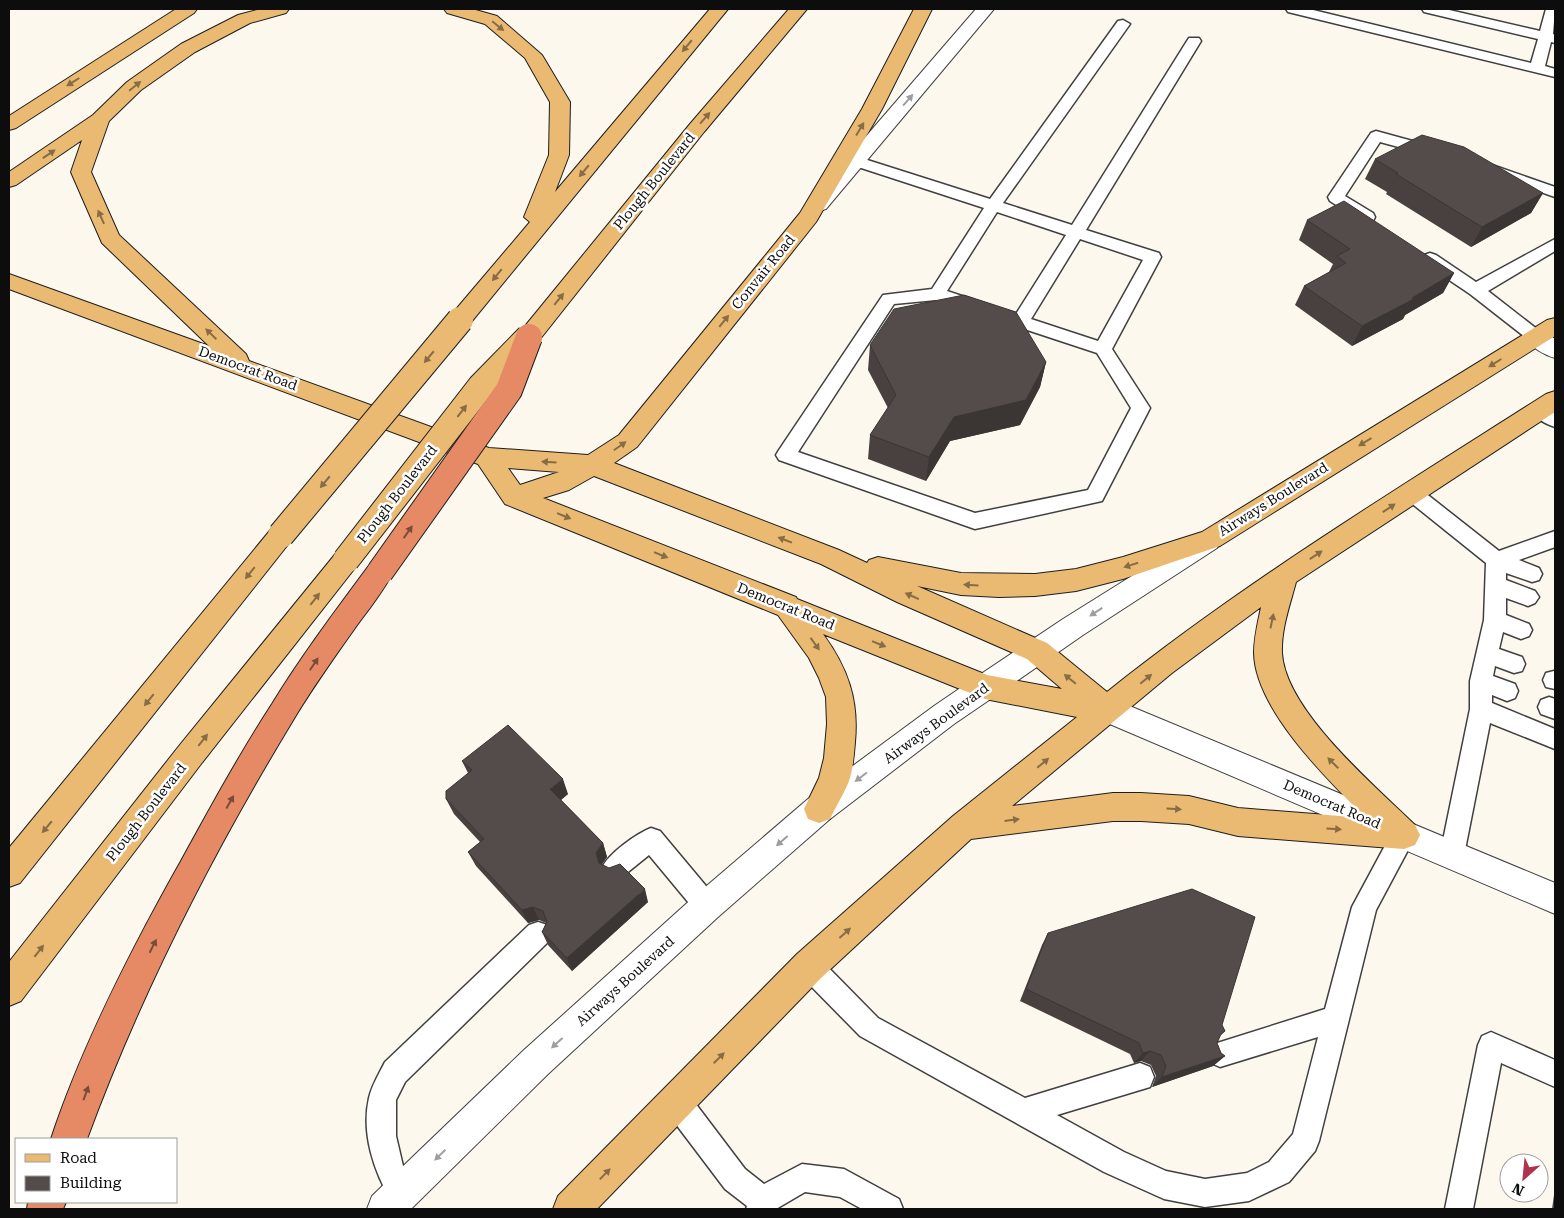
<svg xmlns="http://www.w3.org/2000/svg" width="1564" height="1218" viewBox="0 0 1564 1218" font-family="'Roboto Serif',serif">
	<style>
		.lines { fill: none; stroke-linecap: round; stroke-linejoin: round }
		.service-casing { stroke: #404040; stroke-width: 3 }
		.minor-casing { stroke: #404040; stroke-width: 2 }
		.tertiary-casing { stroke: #404040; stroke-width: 2 }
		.primary-casing { stroke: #1e1e1e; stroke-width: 2 }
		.motorway-casing { stroke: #1e1e1e; stroke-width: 2 }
		.service { fill: #fff; fill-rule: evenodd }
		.minor { fill: #fff; fill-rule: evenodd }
		.tertiary { fill: #fff; fill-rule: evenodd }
		.primary { fill: #eab972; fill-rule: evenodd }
		.motorway { fill: #e58a65; fill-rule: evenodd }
		.primary-bridge-casing { stroke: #1e1e1e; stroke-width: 28; stroke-linecap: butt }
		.motorway-bridge-casing { stroke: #1e1e1e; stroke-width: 28; stroke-linecap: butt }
		.primary-bridge { stroke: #eab972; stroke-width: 26 }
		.motorway-bridge { stroke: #e58a65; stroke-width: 26 }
		.wall { fill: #484140 }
		.shaded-wall { fill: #3b3534 }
		.building { fill: #544c4a; stroke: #3b3534 }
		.oneway { fill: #876c45 }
		.oneway2 { fill: #9e9e9e }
		.oneway3 { fill: #794c39 }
		.labels { text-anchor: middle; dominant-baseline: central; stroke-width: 5; stroke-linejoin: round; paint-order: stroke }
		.street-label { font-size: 14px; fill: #0d0d0d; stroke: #fff }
	</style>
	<rect width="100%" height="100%" fill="#fdf8ee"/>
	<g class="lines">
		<g class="service-casing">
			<g id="service">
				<polygon points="1286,9 1309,9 1531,63 1538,39 1424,12 1422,9 1445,9 1540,31 1546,9 1555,9 1553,34 1555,35 1555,43 1551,42 1545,66 1555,69 1555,77 1288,12"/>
				<path d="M 1123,20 L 1130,24 L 1003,203 L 1072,225 L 1187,41 L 1189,38 L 1199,38 L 1201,41 L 1086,230 L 1159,253 L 1161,257 L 1112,349 L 1150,408 L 1102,501 L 975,529 L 779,460 L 776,455 L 779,450 L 883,295 L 932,289 L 984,208 L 849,164 L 847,161 L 849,158 L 861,158 L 990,199 L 1118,21 ZM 997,212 L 1066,235 L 1016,314 L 947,291 ZM 1080,239 L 1143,260 L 1098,341 L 1031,319 ZM 936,300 L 1097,353 L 1131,408 L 1088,490 L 975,513 L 798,452 L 894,304 Z"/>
				<polygon points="1376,131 1438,148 1440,151 1438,154 1432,156 1380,142 1345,196 1373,213 1375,217 1373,221 1367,222 1361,221 1330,201 1328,197 1371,133"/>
				<polygon points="1492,165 1555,187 1555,197 1486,173 1484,170 1486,167"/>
				<polygon points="1555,239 1555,251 1488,291 1542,333 1545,337 1542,341 1536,343 1530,341 1470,294 1424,263 1422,259 1424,255 1430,253 1436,255 1476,282"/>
				<path d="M 1540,403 L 1555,411 L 1555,427 C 1546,424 1535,418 1531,410 L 1533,405 Z"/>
				<polygon points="1412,485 1419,488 1499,551 1555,531 1555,547 1519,560 1539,568 1542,574 1539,580 1532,582 1506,573 1506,580 1535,591 1539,597 1535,603 1528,606 1506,598 1506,615 1529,624 1532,630 1529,636 1521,639 1503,632 1499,649 1522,657 1525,664 1522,671 1514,673 1495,666 1493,676 1515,684 1518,691 1515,698 1507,701 1492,695 1492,703 1555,729 1555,749 1490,723 1464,855 1461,863 1452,866 1443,863 1440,855 1470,709 1470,681 1484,620 1486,563 1405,498 1402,493 1405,488"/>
				<polygon points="1554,671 1555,671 1555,689 1546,687 1543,680 1546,673"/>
				<polygon points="1549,697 1555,699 1555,719 1541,714 1538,707 1541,700"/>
				<polygon points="1404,824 1413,827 1416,835 1376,910 1319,1141 1315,1151 1289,1182 1249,1201 1205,1207 1164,1199 1104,1172 860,1036 800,975 796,966 800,957 809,953 818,957 878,1018 1025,1098 1140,1063 1150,1067 1154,1077 1150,1087 1057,1115 1124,1152 1166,1171 1205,1179 1247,1173 1269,1162 1293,1134 1318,1037 1220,1067 1211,1063 1207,1054 1211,1045 1325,1009 1352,907 1395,827"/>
				<path d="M 651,828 L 660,831 L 716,898 L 719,906 L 716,914 L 707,918 L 698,914 L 649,855 L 623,876 L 614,880 L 605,876 L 602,868 C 608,854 636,834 651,828 Z"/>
				<path d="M 538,922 L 547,925 L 551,934 L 547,943 L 405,1082 L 396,1100 L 396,1136 L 403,1166 L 416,1192 L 412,1202 L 402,1206 L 392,1202 C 374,1172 361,1133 369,1098 C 372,1085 379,1074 385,1062 L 529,925 Z"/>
				<polygon points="1491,1032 1555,1060 1555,1087 1501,1063 1473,1209 1445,1209 1478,1045 1482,1036"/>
				<polygon points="676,1087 686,1091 745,1169 764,1184 802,1164 844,1169 899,1199 903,1209 862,1209 840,1197 805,1192 776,1209 746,1209 747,1206 725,1189 666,1111 662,1101 666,1091"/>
			</g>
		</g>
		<g class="minor-casing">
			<g id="minor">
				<polygon points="976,9 994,9 826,209 819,211 812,209 808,204 812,199"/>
				<path d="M 1536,329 L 1544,331 L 1555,339 L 1555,358 C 1544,355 1531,347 1524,337 L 1528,331 Z"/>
				<polygon points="985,675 995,678 999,687 995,696 954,724 830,819 718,917 548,1074 411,1209 367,1209 372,1196 524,1050 696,895 808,799 934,706 975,678"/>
			</g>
		</g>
		<g class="tertiary-casing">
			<g id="tertiary">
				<polygon points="1208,531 1217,534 1221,541 1217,548 1083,635 995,696 985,699 975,696 971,687 975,678 1063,619 1199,534"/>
				<polygon points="1108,697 1555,883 1555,914 1098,719 1093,710 1098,701"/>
			</g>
		</g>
		<g class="primary-casing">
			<g id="primary">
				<polygon points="176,9 197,9 194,13 16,128 9,130 9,116"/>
				<path d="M 261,9 L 289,9 L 286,13 L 250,23 L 195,52 L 141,90 L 109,121 L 91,172 L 119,235 L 246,354 L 249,361 L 489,448 L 588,455 L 619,435 L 800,213 L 862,109 L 914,9 L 932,9 L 882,109 L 816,222 L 637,447 L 614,463 L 839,550 L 867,563 L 869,560 L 878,557 L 961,573 L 1035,574 L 1076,569 L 1123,557 L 1202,532 L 1547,320 L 1555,318 L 1555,336 L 1220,546 L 1123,579 L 1076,591 L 1035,596 L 999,597 L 961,595 L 917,586 L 1047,643 L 1107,692 C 1246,581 1397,489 1546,394 L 1555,391 L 1555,412 L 1296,582 C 1290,605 1281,629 1282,653 C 1285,710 1375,786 1415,825 L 1420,835 L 1415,845 L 1404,849 L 1238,836 L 1189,824 L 1141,821 L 1113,821 L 971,839 L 821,978 L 597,1209 L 553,1209 L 558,1196 L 797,954 L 953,816 L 1077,717 L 985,699 L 823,634 C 848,668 859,700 855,742 C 854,755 853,769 849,781 C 844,794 836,806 830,819 L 819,823 L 808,819 L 804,809 L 819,778 L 824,758 L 827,724 L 826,697 L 819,678 L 809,658 L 778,615 L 505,504 L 478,464 L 9,289 L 9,274 L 209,346 L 102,243 L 71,172 L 82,140 L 16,185 L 9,187 L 9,172 L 93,115 L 127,82 L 181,44 L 238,15 ZM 508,468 L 559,472 L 520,485 ZM 594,476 L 821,564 L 897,602 L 1027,659 L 1062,689 L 987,675 L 797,599 L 796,597 L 543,498 L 569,490 ZM 1261,607 C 1258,622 1254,637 1254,653 C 1255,709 1327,779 1366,818 L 1238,808 L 1189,796 L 1141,793 L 1113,793 L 1012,806 L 1172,673 Z"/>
				<polygon points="444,9 472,9 497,16 542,55 570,102 569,155 555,192 710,9 728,9 468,326 460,328 452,326 449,320 452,314 530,222 524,217 549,155 550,102 525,58 485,24 447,13"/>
				<polygon points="789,9 807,9 704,132 537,343 529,345 521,343 517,337 521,331 690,124"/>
				<polygon points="281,525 290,528 294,535 290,542 20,883 9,887 9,848 272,528"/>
				<polygon points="346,549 355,552 359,560 355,568 201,764 21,1001 9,1006 9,962 179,746 337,552"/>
			</g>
		</g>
		<g class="motorway-casing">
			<g id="motorway">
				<path d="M 380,561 L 390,564 L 393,572 C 383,592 368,610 355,628 C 333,659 311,690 292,722 C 212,854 140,995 87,1139 L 51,1139 C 82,1045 132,948 181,861 C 210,808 239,755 272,704 C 302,655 336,610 370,564 Z"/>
				<polygon points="28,1202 66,1202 63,1209 27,1209"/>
			</g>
		</g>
		<use href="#service" class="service"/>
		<use href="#minor" class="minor"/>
		<use href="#tertiary" class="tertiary"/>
		<use href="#primary" class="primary"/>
		<use href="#motorway" class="motorway"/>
		<g class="primary-bridge-casing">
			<g id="primary-bridge">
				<polyline points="281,535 460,320"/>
				<polyline points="346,560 481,386 529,337"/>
			</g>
		</g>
		<g class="motorway-bridge-casing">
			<polyline id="motorway-bridge" points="380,572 509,390 529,337"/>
		</g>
		<use href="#primary-bridge" class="primary-bridge"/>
		<use href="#motorway-bridge" class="motorway-bridge"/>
	</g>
	<g class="wall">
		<polygon points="1375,159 1543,193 1531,213 1471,247 1386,194 1387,192 1365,179"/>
		<polygon points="1307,220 1454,273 1443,293 1405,315 1403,319 1352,346 1295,305 1304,286 1329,272 1333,264 1299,240"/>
		<polygon points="870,345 1046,362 1040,387 1020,425 950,441 926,481 868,459 870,435 888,408 868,370"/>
		<polygon points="462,761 568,794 561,800 603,843 607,857 602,864 648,902 572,971 548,945 542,932 546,923 539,920 528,923 476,866 468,852 480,842 454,814 446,799 468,773"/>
		<polygon points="1048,933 1222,1025 1225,1031 1219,1037 1217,1043 1221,1053 1225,1056 1213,1066 1152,1087 1156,1076 1151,1065 1141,1061 1134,1063 1130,1054 1020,1001 1042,945"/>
		<polygon points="1555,1188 1555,1209 1552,1209"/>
	</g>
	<g class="shaded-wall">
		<polygon points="1543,193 1531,213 1471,247 1482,227"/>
		<polygon points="1454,273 1443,293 1405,315 1403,319 1352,346 1362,326"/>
		<polygon points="1046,362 1040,387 1020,425 950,441 926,481 929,457 954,417"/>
		<polygon points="563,779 568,794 556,804 550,789"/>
		<polygon points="603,843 607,857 600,867 596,853"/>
		<polygon points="645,889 648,902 572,971 567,958"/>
		<polygon points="533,907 539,920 528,923 522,910"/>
		<polygon points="1150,1051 1141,1061 1134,1063 1143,1053"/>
		<polygon points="1225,1056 1213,1066 1152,1087 1162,1077"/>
	</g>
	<g class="building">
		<polygon points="1422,135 1464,147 1543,193 1482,227 1396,174 1398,173 1375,159"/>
		<polygon points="1344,201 1454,273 1412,298 1414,299 1362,326 1304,286 1346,263 1337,256 1350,249 1307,220"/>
		<polygon points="964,295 1016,312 1046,362 1026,400 954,417 929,457 870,435 896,395 870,345 894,309"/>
		<polygon points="508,725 563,779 550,789 603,843 596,853 599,863 609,868 620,864 645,889 567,958 542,932 547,922 543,911 533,907 522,910 468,852 484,839 446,799 446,791 472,770 462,761"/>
		<polygon points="1192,889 1255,917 1222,1025 1225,1031 1221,1034 1217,1043 1221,1053 1225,1056 1162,1077 1166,1066 1161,1055 1150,1051 1143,1053 1139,1043 1026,989 1048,933"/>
	</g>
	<defs><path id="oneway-solid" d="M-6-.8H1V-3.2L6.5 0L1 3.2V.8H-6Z" transform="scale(1.25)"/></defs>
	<g class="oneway">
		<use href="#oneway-solid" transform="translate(498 26) rotate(39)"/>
		<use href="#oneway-solid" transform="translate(687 46) rotate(130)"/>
		<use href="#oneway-solid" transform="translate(73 82) rotate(148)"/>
		<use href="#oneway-solid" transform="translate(135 86) rotate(-39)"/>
		<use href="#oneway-solid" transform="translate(705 118) rotate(-49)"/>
		<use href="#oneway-solid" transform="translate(860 129) rotate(-59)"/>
		<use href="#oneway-solid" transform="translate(49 154) rotate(-34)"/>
		<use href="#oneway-solid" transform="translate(584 171) rotate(130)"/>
		<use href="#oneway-solid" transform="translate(101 217) rotate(-114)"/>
		<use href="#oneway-solid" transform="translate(497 275) rotate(129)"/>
		<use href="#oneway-solid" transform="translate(559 299) rotate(-51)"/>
		<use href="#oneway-solid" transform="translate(724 321) rotate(-51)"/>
		<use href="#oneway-solid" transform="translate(211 334) rotate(-136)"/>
		<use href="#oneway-solid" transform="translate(429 357) rotate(130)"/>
		<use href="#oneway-solid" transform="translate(1495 363) rotate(148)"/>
		<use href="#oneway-solid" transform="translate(462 411) rotate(-52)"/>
		<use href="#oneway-solid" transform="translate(1365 442) rotate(149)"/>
		<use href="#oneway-solid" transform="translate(620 446) rotate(-35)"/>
		<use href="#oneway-solid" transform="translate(549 462) rotate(-176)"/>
		<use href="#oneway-solid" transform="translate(325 482) rotate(130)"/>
		<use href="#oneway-solid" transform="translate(1389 508) rotate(-33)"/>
		<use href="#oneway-solid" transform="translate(564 516) rotate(22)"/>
		<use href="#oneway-solid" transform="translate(785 540) rotate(-159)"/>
		<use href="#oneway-solid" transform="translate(661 555) rotate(22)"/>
		<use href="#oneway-solid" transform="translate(1316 555) rotate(-33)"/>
		<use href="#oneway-solid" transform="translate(1131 565) rotate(162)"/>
		<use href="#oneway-solid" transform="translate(250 573) rotate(129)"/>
		<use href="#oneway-solid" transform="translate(971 585) rotate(-177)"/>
		<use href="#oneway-solid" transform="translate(912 596) rotate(-156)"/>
		<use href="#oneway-solid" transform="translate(315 599) rotate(-52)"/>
		<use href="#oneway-solid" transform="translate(1272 621) rotate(-78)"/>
		<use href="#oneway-solid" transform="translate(815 644) rotate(54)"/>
		<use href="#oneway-solid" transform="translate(879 644) rotate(22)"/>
		<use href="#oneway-solid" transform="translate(1070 679) rotate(-141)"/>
		<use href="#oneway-solid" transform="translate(1146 679) rotate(-40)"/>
		<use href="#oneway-solid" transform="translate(149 700) rotate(129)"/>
		<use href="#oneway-solid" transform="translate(203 740) rotate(-52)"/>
		<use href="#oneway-solid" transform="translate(1043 763) rotate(-40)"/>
		<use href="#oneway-solid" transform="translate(1333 763) rotate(-135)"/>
		<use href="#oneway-solid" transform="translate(1174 809) rotate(4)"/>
		<use href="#oneway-solid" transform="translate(1012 820) rotate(-7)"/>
		<use href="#oneway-solid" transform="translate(47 827) rotate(130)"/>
		<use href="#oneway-solid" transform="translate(1334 829) rotate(4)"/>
		<use href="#oneway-solid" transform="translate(845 933) rotate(-42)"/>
		<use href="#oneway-solid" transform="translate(39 951) rotate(-52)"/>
		<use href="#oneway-solid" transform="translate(719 1058) rotate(-45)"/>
		<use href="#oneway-solid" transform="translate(605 1174) rotate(-46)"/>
	</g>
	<g class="oneway2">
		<use href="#oneway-solid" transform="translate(908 100) rotate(-49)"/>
		<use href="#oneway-solid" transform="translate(1096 612) rotate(147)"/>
		<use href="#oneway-solid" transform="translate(861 777) rotate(143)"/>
		<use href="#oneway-solid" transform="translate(782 841) rotate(139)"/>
		<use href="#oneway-solid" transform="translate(557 1043) rotate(138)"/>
		<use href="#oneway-solid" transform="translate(440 1155) rotate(136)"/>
	</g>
	<g class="oneway3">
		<use href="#oneway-solid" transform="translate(408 532) rotate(-55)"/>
		<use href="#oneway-solid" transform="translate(314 664) rotate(-56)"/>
		<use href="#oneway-solid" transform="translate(230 802) rotate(-61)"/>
		<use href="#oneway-solid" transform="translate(153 946) rotate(-63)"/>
		<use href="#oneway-solid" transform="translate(86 1093) rotate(-70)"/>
	</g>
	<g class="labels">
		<g class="street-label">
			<text transform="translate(654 181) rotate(-51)">Plough Boulevard</text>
			<text transform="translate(763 272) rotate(-51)">Convair Road</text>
			<text transform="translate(248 368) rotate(20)">Democrat Road</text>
			<text transform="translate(397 494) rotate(-52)">Plough Boulevard</text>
			<text transform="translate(1273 499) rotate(-32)">Airways Boulevard</text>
			<text transform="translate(786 606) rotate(22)">Democrat Road</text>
			<text transform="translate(936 723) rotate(-36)">Airways Boulevard</text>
			<text transform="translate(1332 804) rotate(23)">Democrat Road</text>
			<text transform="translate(146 812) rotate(-52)">Plough Boulevard</text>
			<text transform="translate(625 981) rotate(-42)">Airways Boulevard</text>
		</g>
	</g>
	<rect width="1564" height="1218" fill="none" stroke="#0d0d0d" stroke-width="20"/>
	<rect x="15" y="1138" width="162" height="65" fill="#ffffff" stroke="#9e9e9e"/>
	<rect x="25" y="1154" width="25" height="8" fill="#eab972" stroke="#9e9e9e"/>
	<text x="60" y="1163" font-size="15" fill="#0d0d0d">Road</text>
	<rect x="25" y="1176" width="25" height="15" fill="#544c4a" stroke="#9e9e9e"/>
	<text x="60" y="1188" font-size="15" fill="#0d0d0d">Building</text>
	<g transform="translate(1524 1178) rotate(207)"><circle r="24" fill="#ffffff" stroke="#9e9e9e"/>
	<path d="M0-4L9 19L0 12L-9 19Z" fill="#ae344d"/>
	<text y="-8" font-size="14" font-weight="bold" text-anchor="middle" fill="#0d0d0d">N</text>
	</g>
</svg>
